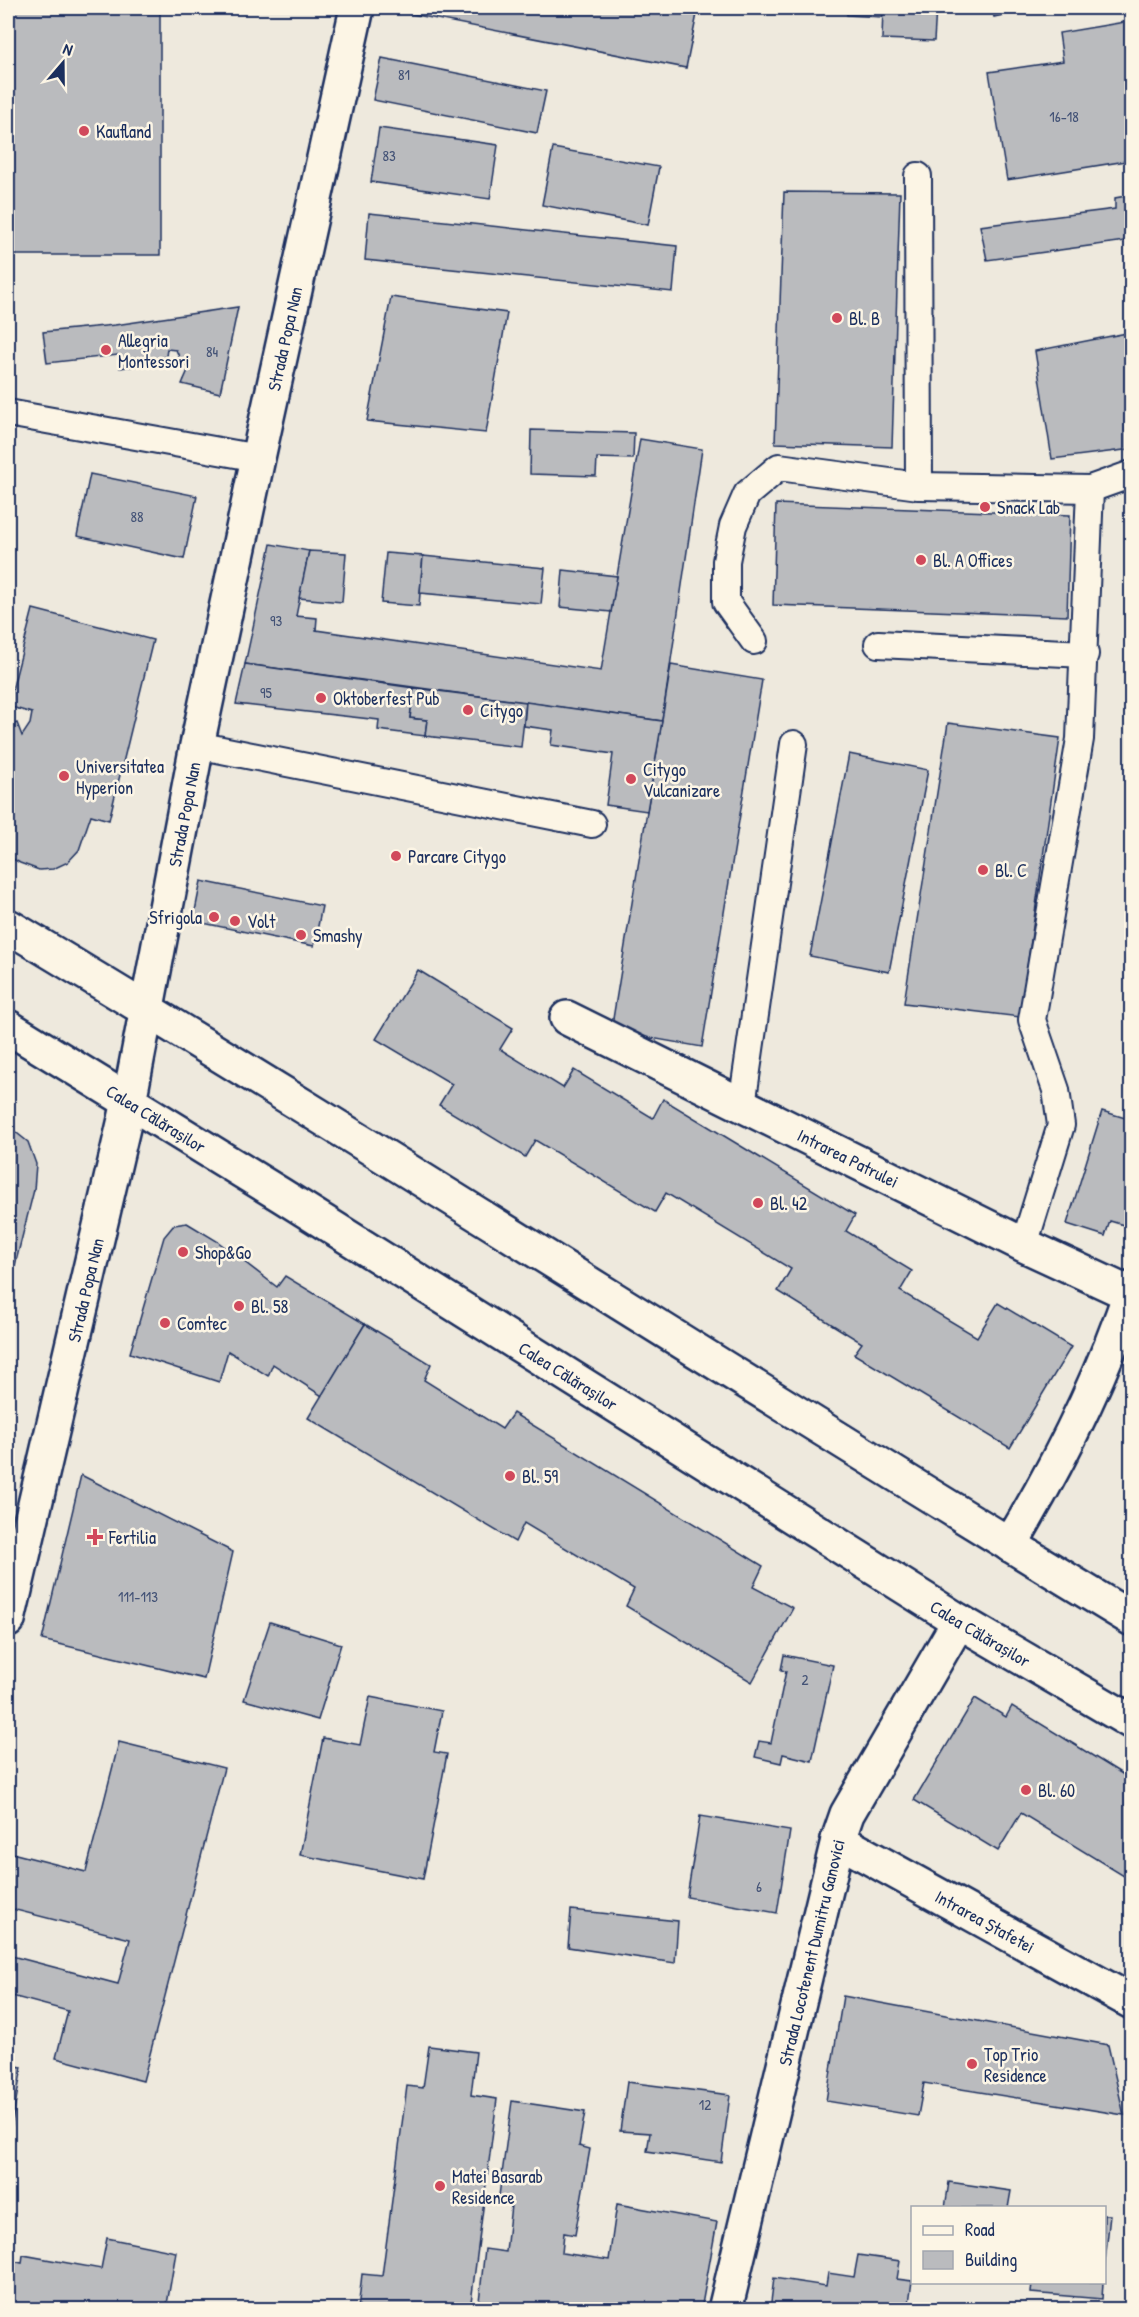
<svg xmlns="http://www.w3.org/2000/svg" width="1139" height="2317" viewBox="0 0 1139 2317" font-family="'Patrick Hand',sans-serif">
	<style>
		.building { fill: #babbbe; stroke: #1b2f5e; stroke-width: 1.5 }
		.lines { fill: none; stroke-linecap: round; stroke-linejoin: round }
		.service-casing { stroke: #1b2f5e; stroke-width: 30 }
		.minor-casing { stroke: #1b2f5e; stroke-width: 38 }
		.tertiary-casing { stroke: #1b2f5e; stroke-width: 38 }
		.secondary-casing { stroke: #1b2f5e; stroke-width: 38 }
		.service { stroke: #fcf5e5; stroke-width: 26 }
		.minor { stroke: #fcf5e5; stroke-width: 33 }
		.tertiary { stroke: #fcf5e5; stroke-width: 33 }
		.secondary { stroke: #fcf5e5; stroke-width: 33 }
		.poi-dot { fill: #d1495b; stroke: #fcf5e5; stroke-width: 2 }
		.labels { text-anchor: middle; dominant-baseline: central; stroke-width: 5; stroke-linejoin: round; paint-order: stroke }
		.number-label { font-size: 15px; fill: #435276 }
		.poi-label { font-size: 18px; fill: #1b2f5e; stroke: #fcf5e5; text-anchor: start }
		.street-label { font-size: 18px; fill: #1b2f5e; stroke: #fcf5e5 }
	</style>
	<rect width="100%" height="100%" fill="#eee9dd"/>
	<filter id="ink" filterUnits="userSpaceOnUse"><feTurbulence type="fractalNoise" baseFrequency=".0167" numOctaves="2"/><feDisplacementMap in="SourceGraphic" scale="12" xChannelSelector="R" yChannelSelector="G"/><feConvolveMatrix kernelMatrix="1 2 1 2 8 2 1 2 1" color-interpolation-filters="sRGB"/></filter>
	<g filter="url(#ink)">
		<g class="building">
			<rect x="8" y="8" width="152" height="247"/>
			<polygon points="397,8 664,8 697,14 686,68 396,11"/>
			<polygon points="846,8 883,8 882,17 847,15"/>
			<polygon points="883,8 936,8 934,41 882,39"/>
			<polygon points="992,8 1033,8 994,17"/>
			<polygon points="1131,21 1132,160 1007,180 989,72 1063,61 1059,33"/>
			<polygon points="382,58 546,91 537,133 373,100"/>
			<polygon points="379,128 498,145 490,199 371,182"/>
			<polygon points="553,148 659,167 648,225 542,205"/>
			<polygon points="784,192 900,193 892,447 775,443"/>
			<polygon points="1132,195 1132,240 987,260 980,226 1115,209 1115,198"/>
			<polygon points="369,213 677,246 673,292 365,260"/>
			<polygon points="391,297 507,313 486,433 367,421"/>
			<polygon points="238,307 220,393 182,384 189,368 182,363 176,350 167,349 166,356 159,363 120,368 118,355 47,363 43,332 115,325"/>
			<polygon points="1132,332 1132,449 1052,459 1035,351"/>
			<polygon points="531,430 634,433 633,459 597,458 596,476 530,474"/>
			<polygon points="640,439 702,449 662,721 245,664 271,544 309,551 296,616 317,618 316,630 601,671"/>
			<polygon points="90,474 197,496 184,559 77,536"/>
			<polygon points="776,504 1070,515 1067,616 773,605"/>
			<polygon points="309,551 346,553 342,602 299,598"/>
			<polygon points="386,553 423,556 419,606 381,603"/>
			<polygon points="423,556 545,568 541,604 420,593"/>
			<polygon points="563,570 617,576 611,612 560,607"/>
			<polygon points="33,609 153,640 109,820 91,815 79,850 68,862 53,869 39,870 20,863 8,856 8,726 17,723 22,736 30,724 32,713 8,706"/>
			<polygon points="245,664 414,688 410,718 427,720 425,736 378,730 379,720 236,704"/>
			<polygon points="671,665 762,680 702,1047 611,1031"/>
			<polygon points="414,688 526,702 521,747 425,736 427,720 410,718"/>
			<polygon points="526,702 662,721 647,811 606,805 613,754 551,745 553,730 524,726"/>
			<polygon points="948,723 1060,738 1020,1017 904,1003"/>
			<polygon points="849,754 928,770 889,972 810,956"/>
			<polygon points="201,881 322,906 314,946 193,921"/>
			<polygon points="418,970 513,1028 500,1049 563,1088 574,1070 653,1118 663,1099 855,1215 846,1231 912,1271 900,1291 977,1337 998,1303 1071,1347 1010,1448 854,1354 862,1343 778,1291 791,1269 666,1193 655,1212 535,1140 525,1157 439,1105 452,1084 376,1039"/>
			<polygon points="1102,1111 1132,1120 1132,1210 1127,1226 1110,1221 1105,1236 1067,1224"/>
			<polygon points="8,1126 28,1142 36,1164 34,1190 8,1293"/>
			<polygon points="187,1223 217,1241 277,1287 285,1276 365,1324 322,1396 273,1364 268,1376 228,1351 219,1382 130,1353 164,1237 174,1225"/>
			<polygon points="365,1324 431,1364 424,1380 502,1429 513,1413 763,1566 753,1587 793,1608 752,1682 626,1606 634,1589 524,1523 515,1542 308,1418"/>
			<polygon points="81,1475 233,1552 204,1679 42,1640"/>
			<polygon points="270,1622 341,1644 318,1720 244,1700"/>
			<polygon points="784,1655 833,1665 812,1761 783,1754 781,1763 755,1757 759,1741 771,1743 786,1671 781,1670"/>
			<polygon points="370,1697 442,1711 434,1752 447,1754 423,1879 300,1855 323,1738 360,1745"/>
			<polygon points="975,1698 1006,1717 1012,1706 1132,1780 1132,1881 1021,1813 998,1851 914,1800"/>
			<polygon points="119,1742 224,1768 143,2081 56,2058 68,2011 8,1995 8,1955 118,1984 130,1939 8,1908 8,1852 86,1872"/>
			<polygon points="700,1816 790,1831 777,1913 687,1897"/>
			<polygon points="571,1910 678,1921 675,1963 568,1947"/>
			<polygon points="843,1996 1108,2045 1124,2115 924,2083 918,2116 826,2101"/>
			<polygon points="429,2046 476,2052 471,2095 497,2099 470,2310 358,2310 362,2274 382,2276 407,2086 423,2088"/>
			<polygon points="8,2065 22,2067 8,2145"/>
			<polygon points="627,2082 730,2095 721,2162 647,2151 650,2133 620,2131"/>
			<polygon points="512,2101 585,2112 579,2146 590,2149 575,2235 564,2233 562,2253 609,2260 617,2204 717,2222 701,2310 478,2310 485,2249 506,2252 511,2205 498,2203"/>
			<polygon points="949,2182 1011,2191 1008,2208 945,2208"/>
			<polygon points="1104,2215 1110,2215 1104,2271"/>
			<polygon points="107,2238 176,2252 166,2310 8,2310 8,2260 22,2263 23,2255 101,2269"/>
			<polygon points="858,2255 900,2261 897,2279 912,2281 908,2310 770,2310 774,2278 826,2286 828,2273 854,2277"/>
			<polygon points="1032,2282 1103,2282 1102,2299 1031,2293"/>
		</g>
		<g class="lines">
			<g class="service-casing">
				<g id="service">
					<polyline points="918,176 919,486"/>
					<polyline points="8,413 258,458"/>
					<polyline points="754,641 726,602 726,561 733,526 747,494 779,467 919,486 1090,489 1132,474"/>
					<polyline points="878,644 1085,654"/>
					<polyline points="197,745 592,824"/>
					<polyline points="742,1105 794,744"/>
					<polyline points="1024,1245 1061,1125 1056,1090 1032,1020 1080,739 1090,489"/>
				</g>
			</g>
			<g class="minor-casing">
				<g id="minor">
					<path id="s1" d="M 567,1018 L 1024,1245 L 1130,1294"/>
					<path d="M 1010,1545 C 1058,1465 1102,1377 1132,1288"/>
					<path id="s2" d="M 838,1840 L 1132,2002"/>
					<path id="s3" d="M 725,2310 L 838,1840 L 847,1814 L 959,1621"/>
				</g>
			</g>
			<g class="tertiary-casing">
				<g id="tertiary">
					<path id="s4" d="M 8,1620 L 129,1102 L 197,745 L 258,458 L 357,8"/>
				</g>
			</g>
			<g class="secondary-casing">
				<g id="secondary">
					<path d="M 8,926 C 385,1152 755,1391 1132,1619"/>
					<path id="s5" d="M 8,1027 L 281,1195 L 959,1621 L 1132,1722"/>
				</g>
			</g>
			<use href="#service" class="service"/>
			<use href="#minor" class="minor"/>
			<use href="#tertiary" class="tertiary"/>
			<use href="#secondary" class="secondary"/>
		</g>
	</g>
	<g class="poi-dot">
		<circle cx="84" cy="131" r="6"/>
		<circle cx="837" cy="318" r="6"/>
		<circle cx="106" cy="350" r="6"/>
		<circle cx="985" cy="507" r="6"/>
		<circle cx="921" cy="560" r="6"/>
		<circle cx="321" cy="698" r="6"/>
		<circle cx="468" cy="710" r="6"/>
		<circle cx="64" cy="776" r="6"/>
		<circle cx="631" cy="779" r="6"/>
		<circle cx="396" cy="856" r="6"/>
		<circle cx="983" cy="870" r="6"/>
		<circle cx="214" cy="917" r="6"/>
		<circle cx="235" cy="921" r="6"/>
		<circle cx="301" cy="935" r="6"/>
		<circle cx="758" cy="1203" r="6"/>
		<circle cx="183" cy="1252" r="6"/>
		<circle cx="239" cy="1306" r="6"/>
		<circle cx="165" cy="1323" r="6"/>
		<circle cx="510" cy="1476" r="6"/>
		<path d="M92 1528h6v6h6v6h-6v6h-6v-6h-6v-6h6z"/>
		<circle cx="1026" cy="1790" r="6"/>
		<circle cx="972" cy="2064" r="6"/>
		<circle cx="440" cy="2186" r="6"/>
	</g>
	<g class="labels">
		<g class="number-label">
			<text x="404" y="74">81</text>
			<text x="1064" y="116">16-18</text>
			<text x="389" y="155">83</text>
			<text x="212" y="351">84</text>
			<text x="137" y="516">88</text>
			<text x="276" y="620">93</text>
			<text x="266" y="692">95</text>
			<text x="138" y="1596">111-113</text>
			<text x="805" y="1679">2</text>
			<text x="759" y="1886">6</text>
			<text x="705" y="2104">12</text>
		</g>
		<g class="poi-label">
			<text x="96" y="131">Kaufland</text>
			<text x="849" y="318">Bl. B</text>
			<text x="118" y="340">Allegria<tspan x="118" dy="21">Montessori</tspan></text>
			<text x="997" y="507">Snack Lab</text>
			<text x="933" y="560">Bl. A Offices</text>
			<text x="333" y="698">Oktoberfest Pub</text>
			<text x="480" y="710">Citygo</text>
			<text x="76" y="766">Universitatea<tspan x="76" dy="21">Hyperion</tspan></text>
			<text x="643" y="769">Citygo<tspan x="643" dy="21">Vulcanizare</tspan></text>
			<text x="408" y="856">Parcare Citygo</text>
			<text x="995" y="870">Bl. C</text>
			<text x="202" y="917" text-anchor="end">Sfrigola</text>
			<text x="247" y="921">Volt</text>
			<text x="313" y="935">Smashy</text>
			<text x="770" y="1203">Bl. 42</text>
			<text x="195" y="1252">Shop&amp;Go</text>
			<text x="251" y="1306">Bl. 58</text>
			<text x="177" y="1323">Comtec</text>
			<text x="522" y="1476">Bl. 59</text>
			<text x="109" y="1537">Fertilia</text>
			<text x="1038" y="1790">Bl. 60</text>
			<text x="984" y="2054">Top Trio<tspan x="984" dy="21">Residence</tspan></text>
			<text x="452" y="2176">Matei Basarab<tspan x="452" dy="21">Residence</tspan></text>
		</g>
		<g class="street-label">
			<text stroke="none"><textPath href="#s4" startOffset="1311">Strada Popa Nan</textPath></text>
			<text stroke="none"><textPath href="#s4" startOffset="825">Strada Popa Nan</textPath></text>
			<text stroke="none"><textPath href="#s5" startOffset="174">Calea Călărașilor</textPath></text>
			<text stroke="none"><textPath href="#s1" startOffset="314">Intrarea Patrulei</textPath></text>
			<text stroke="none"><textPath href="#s4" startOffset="339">Strada Popa Nan</textPath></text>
			<text stroke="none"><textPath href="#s5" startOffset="660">Calea Călărașilor</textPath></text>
			<text stroke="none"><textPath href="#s5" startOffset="1146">Calea Călărașilor</textPath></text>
			<text stroke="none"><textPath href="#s2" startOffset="168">Intrarea Ștafetei</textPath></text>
			<text stroke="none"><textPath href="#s3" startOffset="368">Strada Locotenent Dumitru Ganovici</textPath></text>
		</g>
	</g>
	<rect width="1139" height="2317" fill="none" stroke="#fcf5e5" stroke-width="30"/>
	<rect x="15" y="15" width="1109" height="2287" fill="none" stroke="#1b2f5e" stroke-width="2" filter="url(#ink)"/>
	<rect x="911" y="2206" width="195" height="78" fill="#fcf5e5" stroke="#a2a6af" stroke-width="1.5"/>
	<rect x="923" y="2226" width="30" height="9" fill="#fcf5e5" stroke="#a2a6af" stroke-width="1.5"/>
	<text x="965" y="2236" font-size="18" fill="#1b2f5e">Road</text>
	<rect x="923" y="2251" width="30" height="18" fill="#babbbe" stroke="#a2a6af" stroke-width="1.5"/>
	<text x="965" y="2266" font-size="18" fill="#1b2f5e">Building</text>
	<g transform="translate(63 63) rotate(20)" stroke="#fcf5e5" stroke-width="4.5" paint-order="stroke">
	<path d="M0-4.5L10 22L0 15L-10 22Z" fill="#1b2f5e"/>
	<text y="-9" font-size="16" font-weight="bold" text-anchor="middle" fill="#1b2f5e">N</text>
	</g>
</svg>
